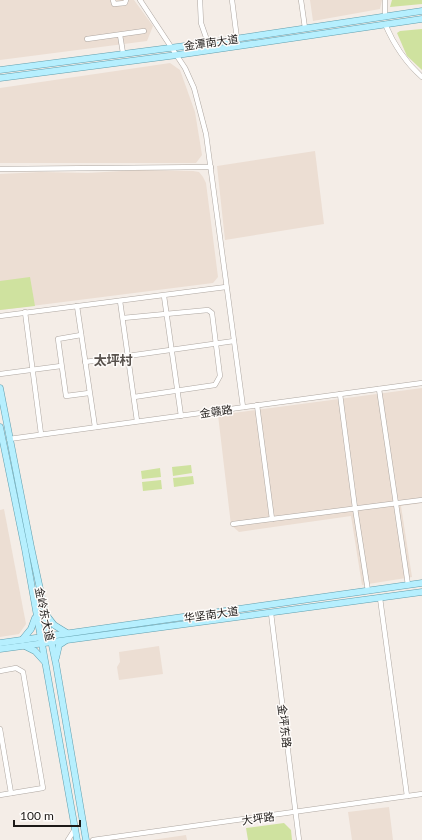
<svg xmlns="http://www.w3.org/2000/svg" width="422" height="840" viewBox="0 0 422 840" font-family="Lato,'Noto Sans SC',sans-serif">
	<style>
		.built { fill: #ecded3 }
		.green { fill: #cfe29f }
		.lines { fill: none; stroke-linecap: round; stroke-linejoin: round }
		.minor-casing { stroke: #aea7a1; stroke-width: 5.5 }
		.major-casing { stroke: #619ead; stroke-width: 7 }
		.minor { stroke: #fff; stroke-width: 4.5 }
		.major { stroke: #b6effe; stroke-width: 6 }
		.labels { text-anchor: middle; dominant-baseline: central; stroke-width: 3; stroke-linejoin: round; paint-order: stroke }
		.street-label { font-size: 11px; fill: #1d1a18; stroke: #fefbf9 }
		.quarter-label { font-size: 13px; font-weight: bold; fill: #57514c; stroke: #fefbf9 }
	</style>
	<rect width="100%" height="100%" fill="#f4ede7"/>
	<g class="built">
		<polygon points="0,0 134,0 153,26 147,41 0,60"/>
		<polygon points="310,0 382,0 380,9 313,21"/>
		<polygon points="170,63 180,70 195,112 202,155 196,163 0,163 0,88"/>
		<polygon points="315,151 324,224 225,240 217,166"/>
		<polygon points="138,170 193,171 199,172 203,177 206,183 218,277 213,283 0,310 0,174 41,172 88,173"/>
		<polygon points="422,388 422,503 401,506 412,577 362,585 351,516 239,532 231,525 218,415"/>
		<polygon points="4,509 26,624 19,634 0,637 0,510"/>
		<polygon points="159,646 163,674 119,680 117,667 120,662 119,652"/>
		<polygon points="389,807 393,840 352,840 348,812"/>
		<polygon points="186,835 187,840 152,840"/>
	</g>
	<g class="green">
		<polygon points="392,0 422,0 422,4 390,7"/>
		<polygon points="422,29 422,70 407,56 397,33 400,31"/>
		<polygon points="30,277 35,306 0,310 0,281"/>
		<polygon points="191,465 192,473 173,476 172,467"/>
		<polygon points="160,468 161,477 142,479 141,471"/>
		<polygon points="193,476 194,484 174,487 173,478"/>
		<polygon points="161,480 162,489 143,491 142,482"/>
		<polygon points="284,823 291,830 292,840 248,840 246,828"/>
	</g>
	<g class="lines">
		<g class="minor-casing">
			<g id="minor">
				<polyline points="113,0 114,4 125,3 126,0"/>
				<polyline points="140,0 185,68 194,88 206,134 243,407"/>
				<polyline points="200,0 201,23 208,43"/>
				<polyline points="232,0 237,39"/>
				<polyline points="301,0 305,28"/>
				<polyline points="385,17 385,0"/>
				<path d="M 385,24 C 394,45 405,62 422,77"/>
				<polyline points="120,35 123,53"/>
				<polyline points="87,39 144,31"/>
				<polyline points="0,169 211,167"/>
				<polyline points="164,296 181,416"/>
				<polyline points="120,301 137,421"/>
				<polyline points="77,306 95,427"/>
				<polyline points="25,312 41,434"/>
				<polyline points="0,316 226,287"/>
				<polyline points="123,318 208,310 212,313 220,376 215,385 134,397"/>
				<polyline points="81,335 58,339 66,396 89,393"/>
				<polyline points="85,362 234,341"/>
				<polyline points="0,374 61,366"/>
				<polyline points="379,389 408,585"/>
				<polyline points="340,394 355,508 368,591"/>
				<polyline points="257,405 272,519"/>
				<polyline points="9,439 422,383"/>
				<polyline points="233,524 422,500"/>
				<polyline points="380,598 407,796"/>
				<polyline points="271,613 299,840"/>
				<polyline points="0,671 16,668 23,672 43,788 0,795"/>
				<polyline points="0,729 11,793"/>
				<polyline points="68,840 75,829"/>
				<polyline points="93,840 422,794"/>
			</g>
		</g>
		<g class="major-casing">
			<g id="major">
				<polyline points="0,70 208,43 422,11"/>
				<polyline points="0,78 177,55 422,19"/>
				<polyline points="0,388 31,547 56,664 86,840"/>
				<polyline points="0,427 25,549 77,840"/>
				<polyline points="47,616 54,625 67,633"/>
				<polyline points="22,640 31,629 35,618"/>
				<polyline points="0,643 422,583"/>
				<polyline points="25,646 35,651 44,661"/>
				<polyline points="0,649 422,592"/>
				<polyline points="56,658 59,645 65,641"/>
			</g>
		</g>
		<use href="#minor" class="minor"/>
		<use href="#major" class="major"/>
	</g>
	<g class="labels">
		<g class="street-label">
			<text transform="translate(211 42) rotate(-8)">金潭南大道</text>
			<text transform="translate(216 411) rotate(-8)">金赣路</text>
			<text transform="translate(45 614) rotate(78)">金岭东大道</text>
			<text transform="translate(211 614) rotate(-8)">华坚南大道</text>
			<text transform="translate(285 726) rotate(83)">金坪东路</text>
			<text transform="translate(258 818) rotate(-8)">大坪路</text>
		</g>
		<g class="quarter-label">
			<text x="113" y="360">太坪村</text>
		</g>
	</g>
	<path d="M14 820v6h66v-6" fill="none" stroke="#1d1a18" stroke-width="2"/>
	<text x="20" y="820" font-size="12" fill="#1d1a18" stroke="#fefbf9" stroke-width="3" paint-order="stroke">100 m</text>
</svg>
